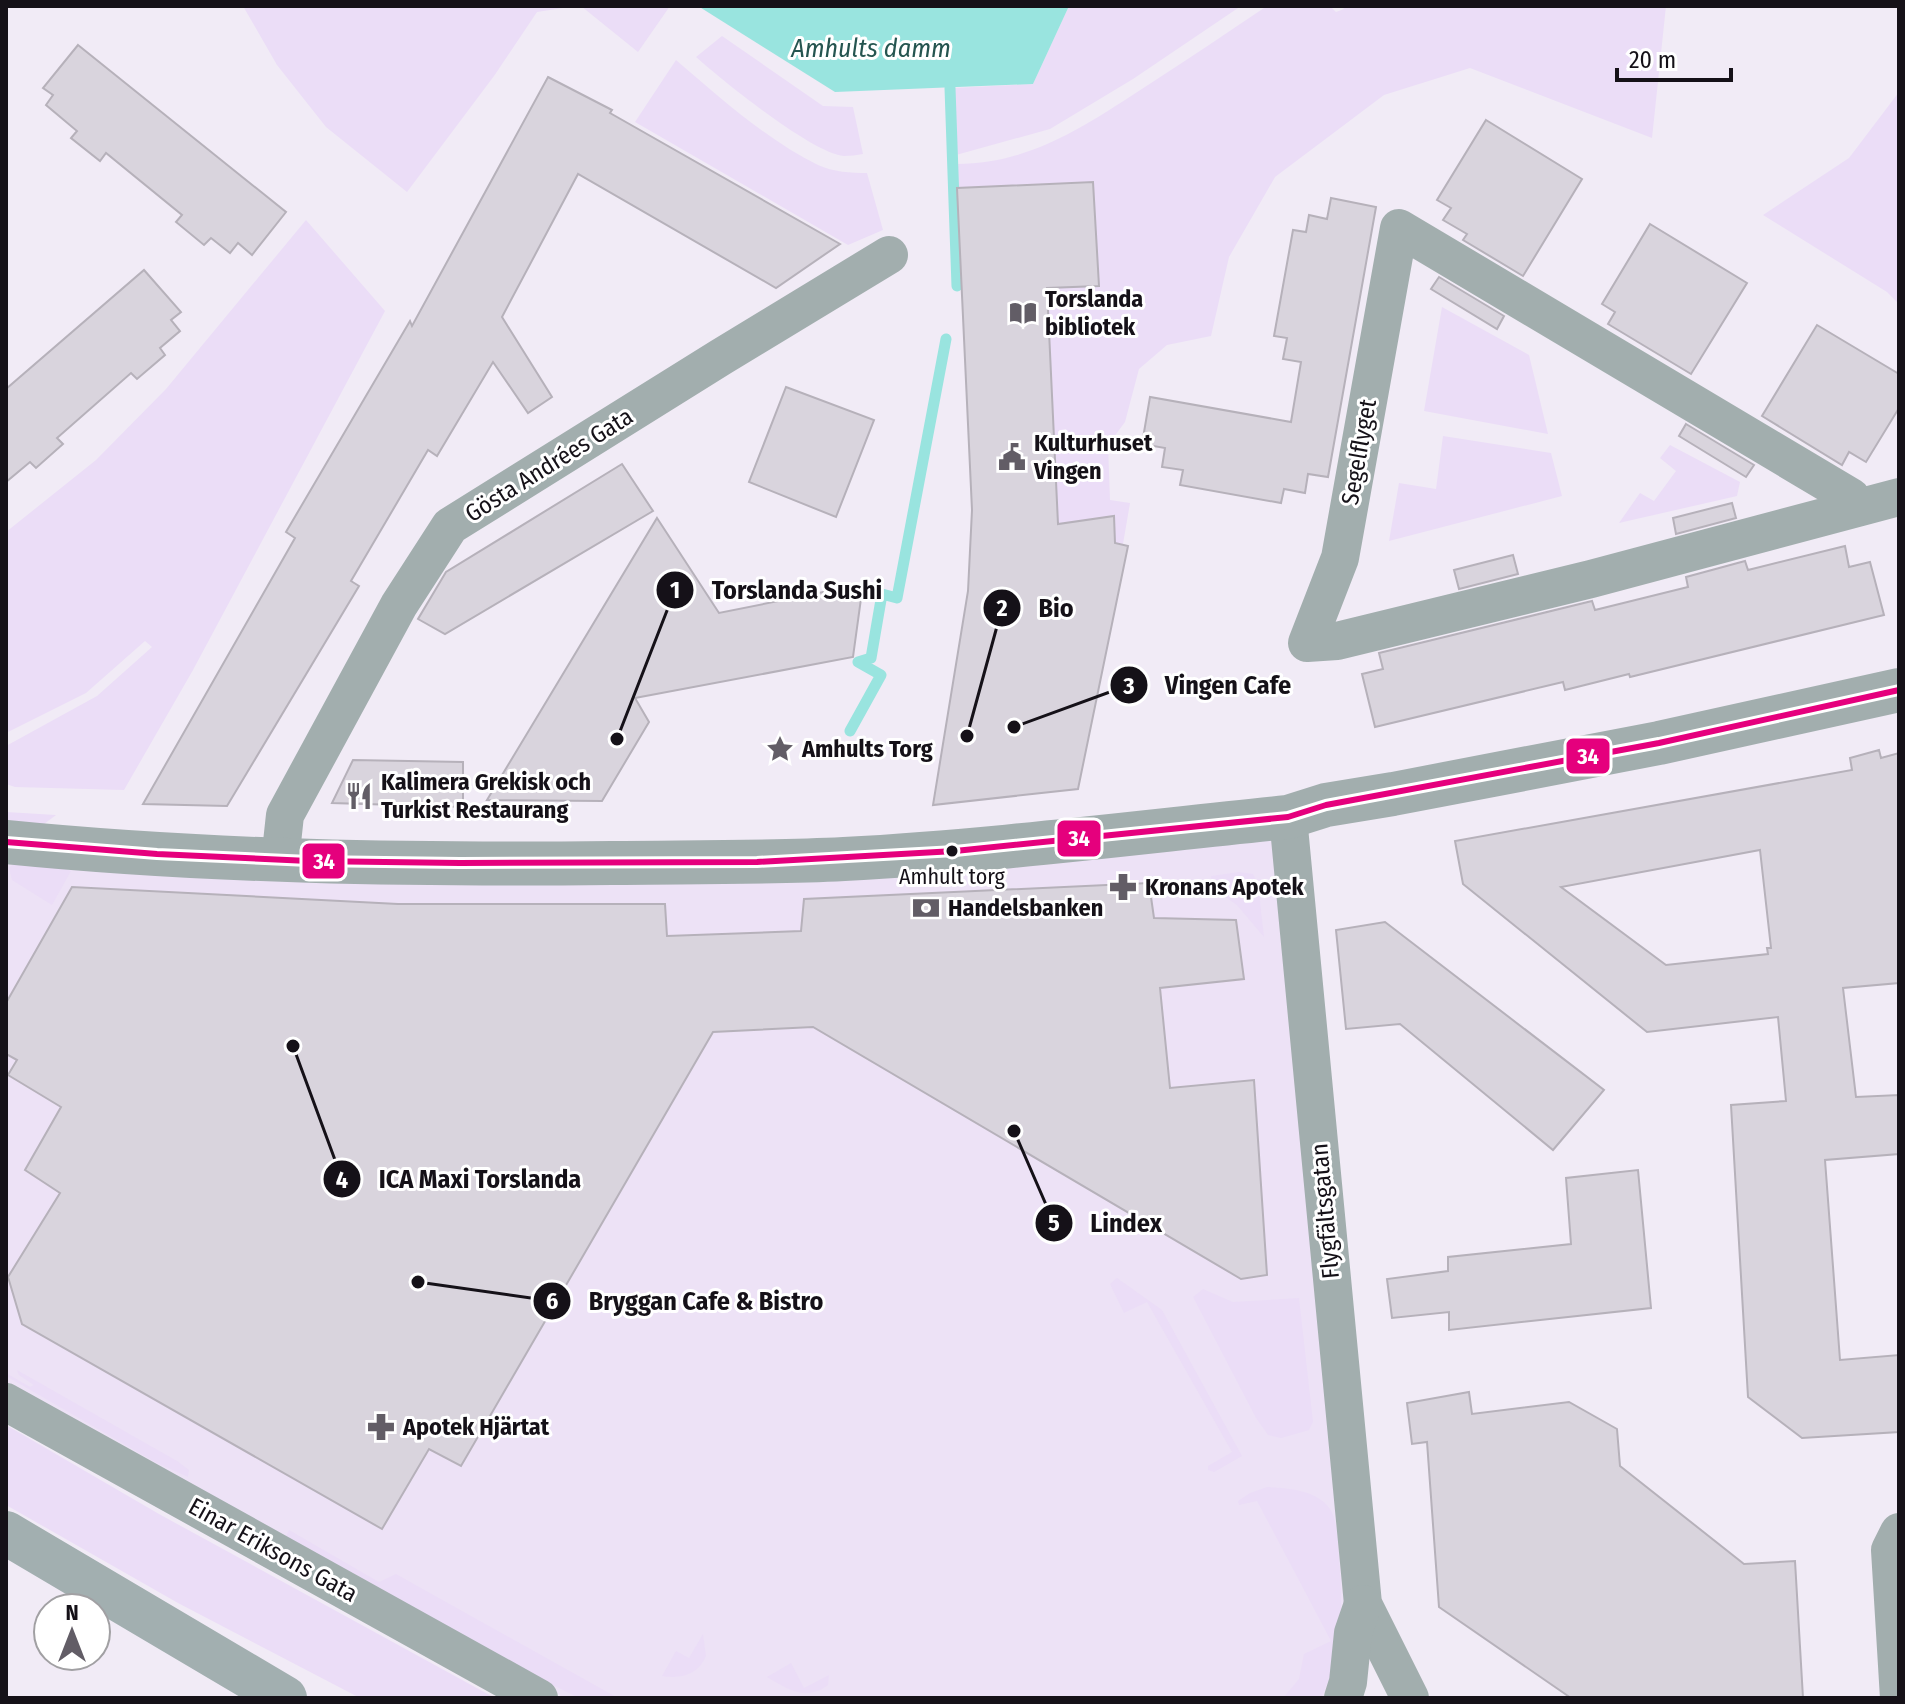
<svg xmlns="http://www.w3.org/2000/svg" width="1905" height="1704" viewBox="0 0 1905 1704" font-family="'Fira Sans Condensed',sans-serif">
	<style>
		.built { fill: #ede2f6 }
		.green { fill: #ebddf7 }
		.water { fill: #99e4df }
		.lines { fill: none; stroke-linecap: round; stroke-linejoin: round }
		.stream { stroke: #99e4df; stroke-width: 11 }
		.building { fill: #d9d4dd; stroke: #b6b1ba; stroke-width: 2; fill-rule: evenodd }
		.minor { stroke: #a2aeae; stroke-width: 38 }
		.tertiary { stroke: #a2aeae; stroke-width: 44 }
		.primary { stroke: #a2afb0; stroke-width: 44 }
		.bus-1-casing { stroke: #fff; stroke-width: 12 }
		.bus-1 { stroke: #e5007d; stroke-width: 6 }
		.bus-dot { fill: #151118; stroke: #fff; stroke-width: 3 }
		.labels { text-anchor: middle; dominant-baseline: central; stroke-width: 6; stroke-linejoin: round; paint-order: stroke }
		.bus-label { font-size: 22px; fill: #151118; stroke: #fff }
		.poi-label { font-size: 24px; font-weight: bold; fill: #151118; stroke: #fff; text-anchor: start }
		.street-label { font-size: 24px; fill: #151118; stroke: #fff }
		.water-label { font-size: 26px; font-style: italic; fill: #255550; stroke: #fff }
		.leader { fill: none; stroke: #151118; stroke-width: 3 }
		.callout-dot { fill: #151118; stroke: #fff; stroke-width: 3 }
		.mark-label { font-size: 24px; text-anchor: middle; font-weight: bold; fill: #fff }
		.callout-label { font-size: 26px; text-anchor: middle; font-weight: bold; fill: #151118; stroke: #fff; stroke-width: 6; stroke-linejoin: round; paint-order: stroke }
		.line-badge { stroke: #fff; stroke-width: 3 }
		.badge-label { font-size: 22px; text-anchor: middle; font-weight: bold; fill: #fff }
	</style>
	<rect width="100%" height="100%" fill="#f1ebf6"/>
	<polygon class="built" points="1271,836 1353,1592 1330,1698 565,1698 363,1590 6,1389 6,857"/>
	<g class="green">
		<polygon points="243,6 576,6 537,12 494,76 407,192 326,127 277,65"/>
		<polygon points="581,6 670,6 638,52"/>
		<polygon points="1069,6 1241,6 1133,79 1050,129 956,155 954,88 1033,84"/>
		<path d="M 1267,6 L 1330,6 L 1336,12 L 1344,9 L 1342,6 L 1666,6 L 1652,138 L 1470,68 L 1384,95 L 1275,177 L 1229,257 L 1211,336 L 1167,345 L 1139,369 L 1125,422 L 1108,445 L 1110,500 L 1130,503 L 1123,544 L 1115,543 L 1113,516 L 1058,524 L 1047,288 L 1099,285 L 1093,182 L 957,188 L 957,164 C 1031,164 1088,124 1148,85 C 1188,59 1227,33 1267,6 Z"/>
		<path d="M 722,36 L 823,106 L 853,107 L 863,154 C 857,155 850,156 844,156 C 812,153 723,81 696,57 Z"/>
		<path d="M 676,60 C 719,97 767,140 818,165 C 833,172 851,173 867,173 L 883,230 L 848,245 L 635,122 Z"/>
		<polygon points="1899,92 1899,304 1887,292 1763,215 1849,158"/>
		<polygon points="306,220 385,311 193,670 124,790 15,787 6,784 6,746 97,696 152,647 145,641 86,693 6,733 6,532 96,460 166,389"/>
		<polygon points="1442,307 1529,355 1548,434 1424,411"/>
		<polygon points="1443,436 1551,453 1562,496 1389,541 1399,483 1436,489"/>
		<polygon points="1670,445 1740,482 1737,496 1619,523 1640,493 1654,501 1676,471 1660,458"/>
		<polygon points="6,812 56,815 40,827 6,824"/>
		<polygon points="15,863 60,867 71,871 52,905 12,880 9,868"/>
		<polygon points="1239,872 1253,874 1258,884 1264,937 1237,905 1212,888 1211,876"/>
		<polygon points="1117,1278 1162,1310 1242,1456 1214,1472 1208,1470 1208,1466 1232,1452 1147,1302 1124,1313 1110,1284"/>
		<polygon points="1203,1289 1233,1302 1299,1298 1313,1422 1309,1430 1281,1438 1268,1435 1256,1418 1193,1297"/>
		<polygon points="17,1370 177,1461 189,1470 188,1477 157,1463 6,1376 6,1373 30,1387 34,1385 19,1375"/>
		<polygon points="6,1425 159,1514 495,1698 360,1698 178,1603 6,1505"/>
		<path d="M 1267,1487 C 1287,1488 1318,1490 1330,1509 C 1338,1522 1338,1543 1339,1558 C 1343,1607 1343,1652 1321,1698 L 1283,1698 L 1299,1679 L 1304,1654 L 1331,1641 L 1257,1501 L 1239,1505 L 1238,1501 L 1250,1493 Z"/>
		<polygon points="289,1530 379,1582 396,1574 618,1698 579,1698 478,1648 301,1546 286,1536"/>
		<path d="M 703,1634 L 706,1656 C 698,1675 681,1679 662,1676 L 676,1651 L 689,1658 Z"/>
		<path d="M 791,1663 L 804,1688 L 829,1675 L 828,1685 C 806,1702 787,1689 767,1677 Z"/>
	</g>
	<polygon class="water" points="698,6 1069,6 1033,84 835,92"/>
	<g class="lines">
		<g class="stream">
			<polyline points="950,88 957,286"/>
			<polyline points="850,731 881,675 858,662 871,658 882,594 897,598 946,339"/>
		</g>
	</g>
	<g class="building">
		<polygon points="78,45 286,212 252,255 238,243 230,253 211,238 204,245 176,222 182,215 106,153 100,161 71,138 77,131 46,105 53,95 43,88"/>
		<polygon points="548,77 612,110 610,113 840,244 776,288 578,174 502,317 552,397 528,413 493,362 437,456 428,450 351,581 359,586 227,806 143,804 295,538 286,532 410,321 412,326"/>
		<polygon points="1486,120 1582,179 1523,276 1463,240 1467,234 1443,220 1451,208 1437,200"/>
		<polygon points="1093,182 1099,286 1047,288 1058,524 1114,516 1115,543 1128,546 1078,789 933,805 968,591 972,510 957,188"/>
		<polygon points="1331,198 1376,207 1328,477 1308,474 1305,493 1284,489 1281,503 1180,485 1183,470 1162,467 1165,448 1142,444 1150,397 1291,422 1301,362 1283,359 1287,338 1274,336 1293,230 1306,232 1309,215 1327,219"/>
		<polygon points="1650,224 1747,283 1691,374 1608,324 1615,312 1602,304"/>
		<polygon points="144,270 181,312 171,320 180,331 160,348 165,355 137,379 131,373 57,438 63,444 36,468 30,462 6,482 6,389"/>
		<polygon points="1439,277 1504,316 1497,329 1431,289"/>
		<polygon points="1817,325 1899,374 1899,408 1866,462 1849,452 1842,465 1762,416"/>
		<polygon points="786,387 874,420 836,517 749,482"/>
		<polygon points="1686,424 1754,465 1746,477 1679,436"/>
		<polygon points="622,464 653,511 445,634 418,619 446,572"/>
		<polygon points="1732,503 1736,518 1676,534 1673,518"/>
		<polygon points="657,518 719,613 863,584 853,657 635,698 649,722 602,801 487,800"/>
		<polygon points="1845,546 1849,567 1870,562 1884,615 1630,677 1629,674 1565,690 1563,682 1375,727 1362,674 1383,669 1379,653 1592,601 1595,610 1688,587 1686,577 1745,561 1748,570"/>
		<polygon points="1513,555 1518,574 1459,589 1454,570"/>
		<path d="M 1879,750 L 1881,758 L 1899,753 L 1899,983 L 1843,988 L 1856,1097 L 1899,1095 L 1899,1154 L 1825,1160 L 1840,1360 L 1899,1355 L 1899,1432 L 1802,1438 L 1748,1397 L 1731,1105 L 1786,1101 L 1778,1017 L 1647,1032 L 1463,884 L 1455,841 L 1852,770 L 1850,758 ZM 1760,850 L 1771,948 L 1767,948 L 1768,954 L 1666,965 L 1561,887 Z"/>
		<polygon points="353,760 463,762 463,807 332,803"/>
		<polygon points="1149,883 1154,918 1236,920 1244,979 1160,988 1170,1088 1254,1080 1267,1275 1241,1279 813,1027 713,1032 461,1466 429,1449 382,1529 22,1324 8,1277 60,1193 25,1170 61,1107 8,1075 17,1060 6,1054 6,1003 72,887 398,904 665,904 667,936 801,931 804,899"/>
		<polygon points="1385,922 1604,1090 1553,1150 1400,1024 1346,1029 1336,930"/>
		<polygon points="1638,1170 1651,1308 1449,1330 1449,1312 1392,1318 1387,1279 1448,1271 1448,1257 1571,1244 1566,1178"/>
		<polygon points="1469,1392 1472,1414 1569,1402 1617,1429 1620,1466 1744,1564 1795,1561 1803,1698 1571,1698 1439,1607 1427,1442 1412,1444 1407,1403"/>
	</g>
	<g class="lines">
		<g class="minor">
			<polyline points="1857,507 1851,497 1399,228 1340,558 1307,643 1337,641 1591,579 1899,497"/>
			<polyline points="1288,817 1363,1604 1410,1698"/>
			<polyline points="280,861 285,815 399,605 450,526 721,357 889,255"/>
			<polyline points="6,1402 539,1698"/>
			<polyline points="1343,1698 1348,1682 1353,1633 1363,1604"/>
			<polyline points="1899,1698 1890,1550 1899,1532"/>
		</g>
		<path class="tertiary" d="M 6,842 C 207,862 410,865 612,863 C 690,862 767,863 844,859 C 993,851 1140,832 1288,817 L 1326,805 L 1393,794 L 1659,743 L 1899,690"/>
		<polyline class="primary" points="6,1533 285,1698"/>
		<g class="bus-1-casing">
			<polyline id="bus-1" points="6,842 157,854 309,861 460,863 757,862 955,851 1288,817 1326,805 1659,743 1899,690"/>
		</g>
		<use href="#bus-1" class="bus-1"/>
	</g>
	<defs>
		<g id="library-bare" transform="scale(2.16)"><path d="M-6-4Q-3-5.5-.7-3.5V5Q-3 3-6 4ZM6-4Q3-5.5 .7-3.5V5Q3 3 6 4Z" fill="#625d66" stroke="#fff" stroke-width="2.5" paint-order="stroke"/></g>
		<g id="civic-bare" transform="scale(2.16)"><path d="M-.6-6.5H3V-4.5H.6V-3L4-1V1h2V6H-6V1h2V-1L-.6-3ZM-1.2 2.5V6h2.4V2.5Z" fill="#625d66" stroke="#fff" stroke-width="2.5" paint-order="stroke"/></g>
		<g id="sight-bare" transform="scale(2.16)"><path d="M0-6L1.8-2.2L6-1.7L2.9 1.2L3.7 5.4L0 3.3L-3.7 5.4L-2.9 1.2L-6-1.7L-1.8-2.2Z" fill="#625d66" stroke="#fff" stroke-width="2.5" paint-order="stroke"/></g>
		<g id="restaurant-bare" transform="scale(2.16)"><path d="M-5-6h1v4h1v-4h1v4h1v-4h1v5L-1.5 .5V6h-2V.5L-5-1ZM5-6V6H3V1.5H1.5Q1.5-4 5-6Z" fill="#625d66" stroke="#fff" stroke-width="2.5" paint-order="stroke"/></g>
		<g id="pharmacy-bare" transform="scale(2.16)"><path d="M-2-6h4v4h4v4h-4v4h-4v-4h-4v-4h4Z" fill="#625d66" stroke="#fff" stroke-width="2.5" paint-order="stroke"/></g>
		<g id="bank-bare" transform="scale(2.16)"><path d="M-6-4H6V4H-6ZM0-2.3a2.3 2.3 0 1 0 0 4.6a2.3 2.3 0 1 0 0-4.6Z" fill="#625d66" stroke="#fff" stroke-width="2.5" paint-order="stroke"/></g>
	</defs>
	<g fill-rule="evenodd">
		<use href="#library-bare" x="1023" y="313"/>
		<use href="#civic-bare" x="1012" y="457"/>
		<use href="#sight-bare" x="780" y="749"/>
		<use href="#restaurant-bare" x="359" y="796"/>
		<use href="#pharmacy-bare" x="1123" y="887"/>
		<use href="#bank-bare" x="926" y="908"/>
		<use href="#pharmacy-bare" x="381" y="1427"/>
	</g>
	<circle class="bus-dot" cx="952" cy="851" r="7"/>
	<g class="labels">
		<g class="bus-label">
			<text x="952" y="876">Amhult torg</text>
		</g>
		<g class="poi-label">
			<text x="1045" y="299">Torslanda<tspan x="1045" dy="28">bibliotek</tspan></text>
			<text x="1034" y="443">Kulturhuset<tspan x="1034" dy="28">Vingen</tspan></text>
			<text x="802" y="749">Amhults Torg</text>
			<text x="381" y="782">Kalimera Grekisk och<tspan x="381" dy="28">Turkist Restaurang</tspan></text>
			<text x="1145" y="887">Kronans Apotek</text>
			<text x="948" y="908">Handelsbanken</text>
			<text x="403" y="1427">Apotek Hjärtat</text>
		</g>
		<g class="street-label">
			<text transform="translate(1359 452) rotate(-80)">Segelflyget</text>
			<text transform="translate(549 465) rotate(-32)">Gösta Andrées Gata</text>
			<text transform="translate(1325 1211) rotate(-95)">Flygfältsgatan</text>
			<text transform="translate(273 1550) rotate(29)">Einar Eriksons Gata</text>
		</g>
		<g class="water-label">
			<text x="871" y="48">Amhults damm</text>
		</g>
	</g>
	<path class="leader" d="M617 739L675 590M967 736L1002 608M1014 727L1129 685M293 1046L342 1179M1014 1131L1054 1223M418 1282L552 1301"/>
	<g class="callout-dot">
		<circle cx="617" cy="739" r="8"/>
		<circle cx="967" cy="736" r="8"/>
		<circle cx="1014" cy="727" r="8"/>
		<circle cx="293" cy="1046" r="8"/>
		<circle cx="1014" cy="1131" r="8"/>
		<circle cx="418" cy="1282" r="8"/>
		<circle cx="675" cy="590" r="20"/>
		<circle cx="1002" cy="608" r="20"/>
		<circle cx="1129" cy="685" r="20"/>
		<circle cx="342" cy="1179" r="20"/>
		<circle cx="1054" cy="1223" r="20"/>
		<circle cx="552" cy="1301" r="20"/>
	</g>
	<g class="mark-label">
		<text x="675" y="598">1</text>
		<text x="1002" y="616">2</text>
		<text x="1129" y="694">3</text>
		<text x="342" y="1188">4</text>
		<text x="1054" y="1231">5</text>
		<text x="552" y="1309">6</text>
	</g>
	<g class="callout-label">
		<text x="797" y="599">Torslanda Sushi</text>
		<text x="1056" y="617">Bio</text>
		<text x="1228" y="694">Vingen Cafe</text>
		<text x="480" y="1188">ICA Maxi Torslanda</text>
		<text x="1126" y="1232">Lindex</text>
		<text x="706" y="1310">Bryggan Cafe &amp; Bistro</text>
	</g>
	<g class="line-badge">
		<rect x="1565" y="737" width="46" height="38" rx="8" fill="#e5007d"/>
		<rect x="1056" y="819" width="46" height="39" rx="8" fill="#e5007d"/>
		<rect x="301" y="842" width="45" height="38" rx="8" fill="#e5007d"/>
	</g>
	<g class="badge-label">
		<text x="1588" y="764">34</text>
		<text x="1079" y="846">34</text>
		<text x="324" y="869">34</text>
	</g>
	<rect width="1905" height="1704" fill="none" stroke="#151118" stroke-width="16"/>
	<g transform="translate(72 1632)"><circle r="38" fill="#ffffff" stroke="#a1a0a3" stroke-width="2"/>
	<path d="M0-6L14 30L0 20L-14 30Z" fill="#625d66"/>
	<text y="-12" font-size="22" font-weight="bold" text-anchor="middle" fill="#151118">N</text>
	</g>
	<path d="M1617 68v12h114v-12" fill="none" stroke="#151118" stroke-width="4"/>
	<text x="1629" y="68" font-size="24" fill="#151118" stroke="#ffffff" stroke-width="6" paint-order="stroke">20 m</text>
</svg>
